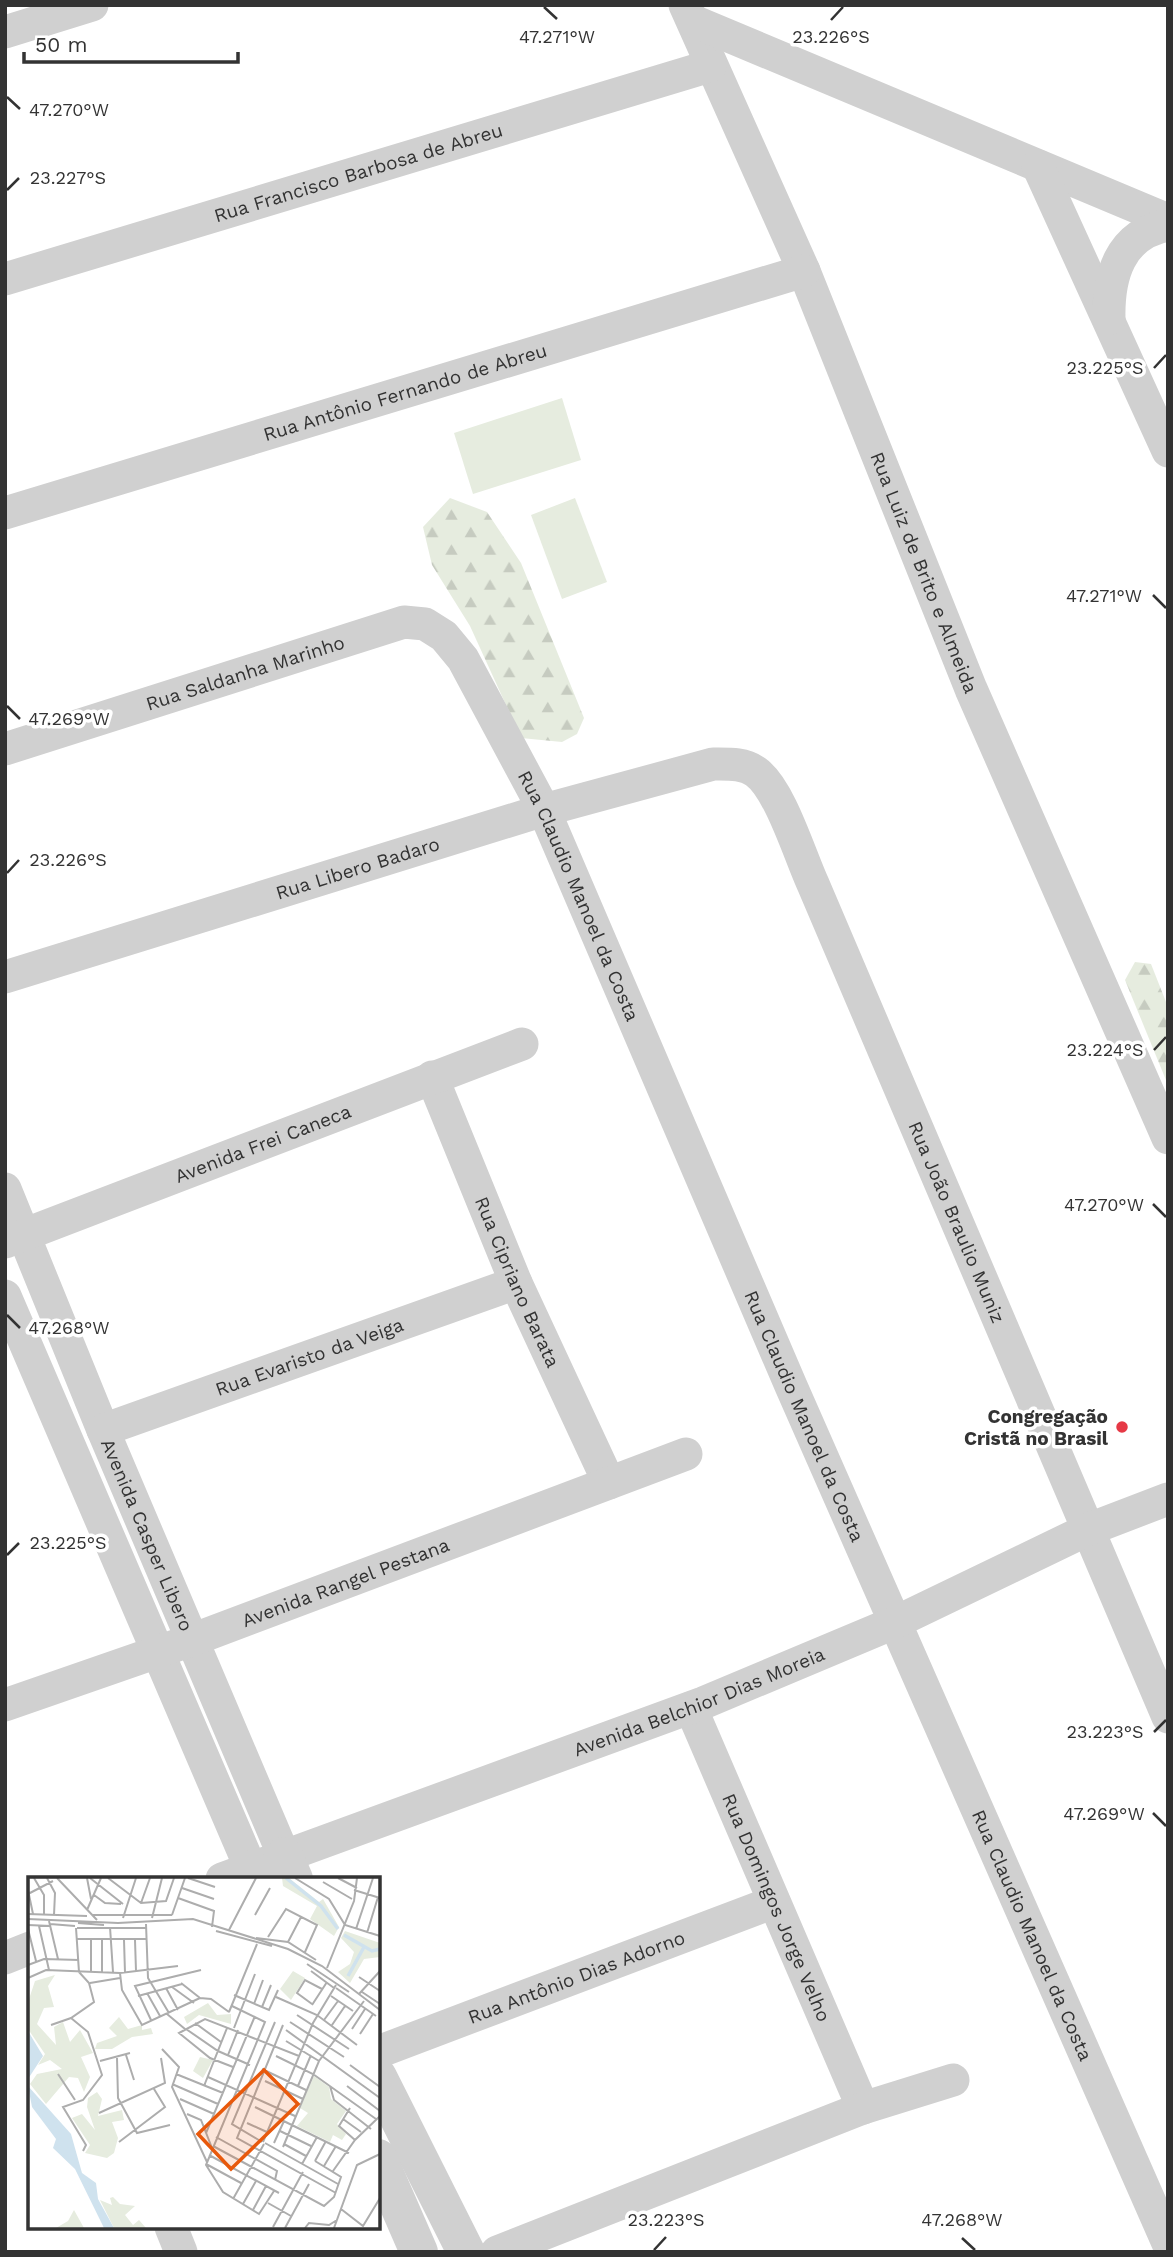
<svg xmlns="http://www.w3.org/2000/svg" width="1173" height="2257" viewBox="0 0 1173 2257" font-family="'Work Sans',sans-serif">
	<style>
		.forest { fill: url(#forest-firs) }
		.garden { fill: #e6ecdf }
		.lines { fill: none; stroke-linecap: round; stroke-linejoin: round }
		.minor { stroke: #d0d0d0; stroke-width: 33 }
		.tertiary { stroke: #d0d0d0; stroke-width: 38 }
		.ticks { fill: none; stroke: #333; stroke-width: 2.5 }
		.poi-dot { fill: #e63946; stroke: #fff; stroke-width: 2.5 }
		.labels { text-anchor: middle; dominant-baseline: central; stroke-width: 7; stroke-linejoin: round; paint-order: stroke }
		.street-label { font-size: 19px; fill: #333; stroke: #fff }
		.poi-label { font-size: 19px; font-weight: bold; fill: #333; stroke: #fff; text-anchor: end }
		.inset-river { fill: none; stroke: #cfe2ee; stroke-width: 3.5 }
		.inset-road { fill: none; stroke: #adadad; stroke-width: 2 }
		.view { fill: #e8590c; fill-opacity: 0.15; stroke: #e8590c; stroke-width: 3.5 }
		.inset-edge { fill: none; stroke: #333; stroke-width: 3.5 }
		.ticks-label { font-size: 18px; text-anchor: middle; fill: #333; stroke: #fff; stroke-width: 7; stroke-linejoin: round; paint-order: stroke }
	</style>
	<defs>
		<pattern id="forest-firs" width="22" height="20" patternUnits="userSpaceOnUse" patternTransform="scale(1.75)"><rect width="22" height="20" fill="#e6ecdf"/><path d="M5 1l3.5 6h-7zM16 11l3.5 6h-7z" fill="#c6cbc0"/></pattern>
	</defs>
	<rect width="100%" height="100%" fill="#fff"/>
	<g class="forest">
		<polygon points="450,498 487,512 521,563 584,718 577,734 562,742 521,738 470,626 432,565 423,527"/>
		<polygon points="1135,962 1151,964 1168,1007 1168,1085 1125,980"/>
	</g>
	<g class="garden">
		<polygon points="562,398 581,460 473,494 454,433"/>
		<polygon points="575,498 607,582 562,599 531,515"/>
	</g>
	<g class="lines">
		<g class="minor">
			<path id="s1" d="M 685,5 L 804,271 L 971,689 L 1168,1138"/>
			<polyline points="693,21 1168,220"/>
			<polyline points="5,32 92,5"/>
			<polyline points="1038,166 1168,451"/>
			<path id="s2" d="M 5,279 L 710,66"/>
			<path d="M 1109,319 C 1108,277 1119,234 1168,225"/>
			<path id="s3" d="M 5,513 L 804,271"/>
			<path id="s4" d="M 5,749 L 404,622 L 425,624 L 444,636 L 463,659 L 544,810 L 791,1386 L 1168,2243"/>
			<path id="s5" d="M 5,977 L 544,810 L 713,764 C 728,764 744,763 756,772 C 780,789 800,856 813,884 L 1168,1717"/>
			<path id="s6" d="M 432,1077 L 516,1283 L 609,1483"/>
			<path id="s7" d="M 5,1189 L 103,1430 L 284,1856"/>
			<path id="s8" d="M 5,1242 L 522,1044"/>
			<polyline points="5,1296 251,1869"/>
			<path id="s9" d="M 103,1430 L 516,1283"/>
			<path id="s10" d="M 5,1705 L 192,1640 L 686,1454"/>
			<path id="s11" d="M 691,1708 L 863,2108"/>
			<path id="s12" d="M 222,1879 L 703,1703 L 896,1622 L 1087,1530 L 1168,1499"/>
			<polyline points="5,1958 30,1948"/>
			<path id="s13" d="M 378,2052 L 774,1902"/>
			<polyline points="171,2227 181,2252"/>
			<polyline points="497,2252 863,2108 953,2080"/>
		</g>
		<g class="tertiary">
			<polyline points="284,1856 294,1879"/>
			<polyline points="251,1869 256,1879"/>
			<polyline points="378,2077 466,2252"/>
			<polyline points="378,2158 419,2252"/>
		</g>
	</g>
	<path class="ticks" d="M 544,7 L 557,19M 831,20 L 843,7M 7,97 L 20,109M 7,190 L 19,178M 1154,368 L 1166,355M 1153,595 L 1166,608M 7,706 L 20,719M 7,873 L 19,860M 1154,1050 L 1166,1037M 1153,1204 L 1166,1217M 7,1315 L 20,1328M 7,1555 L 19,1543M 1154,1732 L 1166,1720M 1153,1813 L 1166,1826M 962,2238 L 975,2250M 654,2250 L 666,2237"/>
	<circle class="poi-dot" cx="1122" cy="1427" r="7"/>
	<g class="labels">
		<g class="street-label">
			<text stroke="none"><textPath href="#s2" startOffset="369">Rua Francisco Barbosa de Abreu</textPath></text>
			<text stroke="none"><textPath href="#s3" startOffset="418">Rua Antônio Fernando de Abreu</textPath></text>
			<text stroke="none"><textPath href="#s1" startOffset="616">Rua Luiz de Brito e Almeida</textPath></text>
			<text stroke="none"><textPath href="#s4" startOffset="252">Rua Saldanha Marinho</textPath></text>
			<text stroke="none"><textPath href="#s5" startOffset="369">Rua Libero Badaro</textPath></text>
			<text stroke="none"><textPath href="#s4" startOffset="756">Rua Claudio Manoel da Costa</textPath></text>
			<text stroke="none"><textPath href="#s8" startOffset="276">Avenida Frei Caneca</textPath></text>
			<text stroke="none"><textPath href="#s5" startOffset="1278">Rua João Braulio Muniz</textPath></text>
			<text stroke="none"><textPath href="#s6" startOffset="222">Rua Cipriano Barata</textPath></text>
			<text stroke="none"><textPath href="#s9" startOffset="219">Rua Evaristo da Veiga</textPath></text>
			<text stroke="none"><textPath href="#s4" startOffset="1323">Rua Claudio Manoel da Costa</textPath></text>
			<text stroke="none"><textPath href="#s7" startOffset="374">Avenida Casper Libero</textPath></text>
			<text stroke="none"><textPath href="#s10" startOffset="362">Avenida Rangel Pestana</textPath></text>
			<text stroke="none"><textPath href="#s12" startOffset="509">Avenida Belchior Dias Moreia</textPath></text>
			<text stroke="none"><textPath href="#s11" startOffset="217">Rua Domingos Jorge Velho</textPath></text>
			<text stroke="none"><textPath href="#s4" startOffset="1890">Rua Claudio Manoel da Costa</textPath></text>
			<text stroke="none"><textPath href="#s13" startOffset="212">Rua Antônio Dias Adorno</textPath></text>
		</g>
		<g class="poi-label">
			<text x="1108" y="1416">Congregação<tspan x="1108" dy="22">Cristã no Brasil</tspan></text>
		</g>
	</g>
	<g transform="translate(28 1877)">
		<rect width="352" height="352" fill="#fff"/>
		<path d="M 286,199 L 301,210 L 303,222 L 318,234 L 309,247 L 318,257 L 314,263 L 305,258 L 302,265 L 269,249 L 280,236 L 272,231 Z" fill="#e6ecdf"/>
		<path d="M 254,1 L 261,1 L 291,25 L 295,22 L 311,50 L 306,59 L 282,42 L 289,29 L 255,9 ZM 317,54 L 352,66 L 352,80 L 336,82 L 322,106 L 310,95 L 322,87 L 326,75 L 313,61 ZM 265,94 L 277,101 L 263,123 L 252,112 ZM 27,98 L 20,109 L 26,130 L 16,131 L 9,147 L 28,168 L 26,150 L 35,145 L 42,165 L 52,153 L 65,176 L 53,180 L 62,200 L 56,215 L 50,201 L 41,200 L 18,227 L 2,207 L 9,197 L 34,192 L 22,183 L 10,188 L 17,177 L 0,152 L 0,125 L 7,104 ZM 180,126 L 189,138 L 203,137 L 203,147 L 171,138 L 159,147 L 156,140 ZM 91,140 L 100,152 L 114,148 L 114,153 L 123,151 L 125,157 L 104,160 L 84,172 L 67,172 L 69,166 L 89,159 L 81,151 ZM 172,180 L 185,183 L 175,201 L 165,194 ZM 69,215 L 74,222 L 70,239 L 94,233 L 96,243 L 84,245 L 90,261 L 86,276 L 79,281 L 57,276 L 62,268 L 44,241 L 54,237 L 67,253 L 59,230 L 60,221 ZM 85,320 L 92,327 L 107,329 L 97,338 L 105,348 L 111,343 L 118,351 L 86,351 L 72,323 L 84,328 L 82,321 ZM 46,333 L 56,351 L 28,351 L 40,344 Z" fill="#e6ecdf"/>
		<path d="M 0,154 L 15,179 L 0,202 ZM 0,209 L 43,257 L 54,296 L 68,306 L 70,322 L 86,351 L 76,351 L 47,292 L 25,271 L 28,262 L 4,230 Z" fill="#cfe2ee"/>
		<path class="inset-river" d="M 258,1 L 293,29 L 310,52M 316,58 L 344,74 L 352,72M 320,99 L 336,70"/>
		<path class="inset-road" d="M 6,1 L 16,18 L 16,37M 19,1 L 27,16 L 26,38M 29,1 L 69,43M 59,1 L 63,22M 62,1 L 95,27M 80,1 L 113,26 L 138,24 L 146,1M 160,1 L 187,10M 267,1 L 301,22 L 317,48 L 352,59M 310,1 L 329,11M 295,5 L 324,22M 154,11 L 186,22M 0,13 L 5,37M 326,13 L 352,21M 0,17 L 25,4M 66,18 L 77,26 L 93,27M 150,21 L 186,34 L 184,50M 113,26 L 122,1M 59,33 L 73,1M 0,37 L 59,39M 64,38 L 144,38M 144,38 L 157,1M 227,38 L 242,11M 95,41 L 108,1M 124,41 L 134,1M 0,42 L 90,46 L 165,42 L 260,72 L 294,89 L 352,133M 21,44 L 30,82M 50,46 L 76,48M 22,47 L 47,49M 118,47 L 120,101 L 141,136M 0,48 L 23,49M 11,49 L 21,93M 82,50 L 85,95M 49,51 L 118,51M 0,52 L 8,84M 328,52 L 345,1M 201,53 L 228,1M 188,54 L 244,69M 339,56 L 350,20M 240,60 L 258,32 L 289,48 L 277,75M 228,61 L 260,65 L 288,83M 48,62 L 118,62M 63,62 L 63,94M 74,62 L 74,95M 96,63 L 97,96M 107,63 L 108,94M 260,65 L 273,40M 279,87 L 321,115M 0,88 L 16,82 L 51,83M 299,91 L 326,24 L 329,1M 283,94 L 306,111M 92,96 L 94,113 L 114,148 L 172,121M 331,100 L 352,114M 0,101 L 18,93 L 92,96 L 150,89M 62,106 L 92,101M 153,106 L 172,121M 144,110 L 166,126M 138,111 L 150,133M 308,111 L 348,139M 334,115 L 352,127M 119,116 L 132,139M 331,117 L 352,94M 206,118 L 241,133 L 250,113M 110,119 L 154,107M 303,119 L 325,134M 248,120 L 289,138 L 329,168M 172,121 L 183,122 L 201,135M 226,127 L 235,103M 284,127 L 269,116 L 277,103 L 294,112M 284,128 L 299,105M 204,129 L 237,145 L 178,288 L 195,315 L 231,337 L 246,314M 234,130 L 243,108M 201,135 L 229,67M 139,137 L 157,152M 269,138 L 321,172M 43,141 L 60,155 L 74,198 L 55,223 L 35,230 L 58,268 L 55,274M 123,143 L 107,109 L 173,93M 296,143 L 310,124M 262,145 L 316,180M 167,146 L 193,165M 23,148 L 43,141 L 66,125 L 61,106 L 51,95 L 48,51M 255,148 L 209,261 L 308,316M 304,148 L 317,129M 206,151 L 227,97M 158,152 L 190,174 L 222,188M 324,152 L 337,132M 258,153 L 352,221M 332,157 L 345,137M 258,164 L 291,184M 134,172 L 151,190 L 144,210 L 179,285M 98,178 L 106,203M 200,178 L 210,153M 248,179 L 285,197 L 348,242M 89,181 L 90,221 L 109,256 L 142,248M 72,184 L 102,176M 322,188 L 352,210M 205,190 L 182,181 L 151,156 L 177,142 L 271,179M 234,192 L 278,213M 30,197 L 47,223M 148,197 L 195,216M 180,200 L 267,239M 237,204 L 275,222M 144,207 L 190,227M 176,209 L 199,151M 270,209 L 283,178M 302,209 L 306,223 L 343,252M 319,209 L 352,234M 152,222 L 186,237M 227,230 L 321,276M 322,231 L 311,249 L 327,263M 71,236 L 137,206 L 133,181M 159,237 L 173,243 L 184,271M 315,242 L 333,255M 219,246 L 241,256M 252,254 L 283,269M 178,256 L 227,139M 188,260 L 249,294 L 247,303M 91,265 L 137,230 L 126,212M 234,265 L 204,247 L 247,145M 235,265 L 285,146 L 308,108M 237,266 L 310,307M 246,266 L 256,244M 256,267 L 278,279M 185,269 L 296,329 L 306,320 L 313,300 L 287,284M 255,270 L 291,184 L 336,124M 181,278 L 251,316M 287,284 L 298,264M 178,287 L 213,306M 274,287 L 289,260M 296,289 L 308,269M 305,294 L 327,263 L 352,239M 205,322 L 236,267M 240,326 L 263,339M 215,327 L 228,304M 313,332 L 335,349 L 352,321M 225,333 L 238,309M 245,350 L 275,295M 257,351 L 281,307M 277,351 L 281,346 L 301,348 L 309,343M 306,351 L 329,288 L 352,277"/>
		<path class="view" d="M 236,193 L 270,227 L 203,292 L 170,257 Z"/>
		<rect width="352" height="352" class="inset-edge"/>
	</g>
	<g class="ticks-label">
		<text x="557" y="43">47.271°W</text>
		<text x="831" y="43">23.226°S</text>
		<text x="69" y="116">47.270°W</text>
		<text x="68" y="184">23.227°S</text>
		<text x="1105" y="374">23.225°S</text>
		<text x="1104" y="602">47.271°W</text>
		<text x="69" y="725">47.269°W</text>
		<text x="68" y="866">23.226°S</text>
		<text x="1105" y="1056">23.224°S</text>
		<text x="1104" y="1211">47.270°W</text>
		<text x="69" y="1334">47.268°W</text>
		<text x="68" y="1549">23.225°S</text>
		<text x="1105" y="1738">23.223°S</text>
		<text x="1104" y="1820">47.269°W</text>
		<text x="666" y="2226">23.223°S</text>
		<text x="962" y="2226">47.268°W</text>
	</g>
	<rect width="1173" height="2257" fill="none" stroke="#333333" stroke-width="14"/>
	<path d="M24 52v10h214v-10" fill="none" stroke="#333333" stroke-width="3.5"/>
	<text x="35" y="52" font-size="21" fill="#333333" stroke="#ffffff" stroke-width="5" paint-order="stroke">50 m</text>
</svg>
